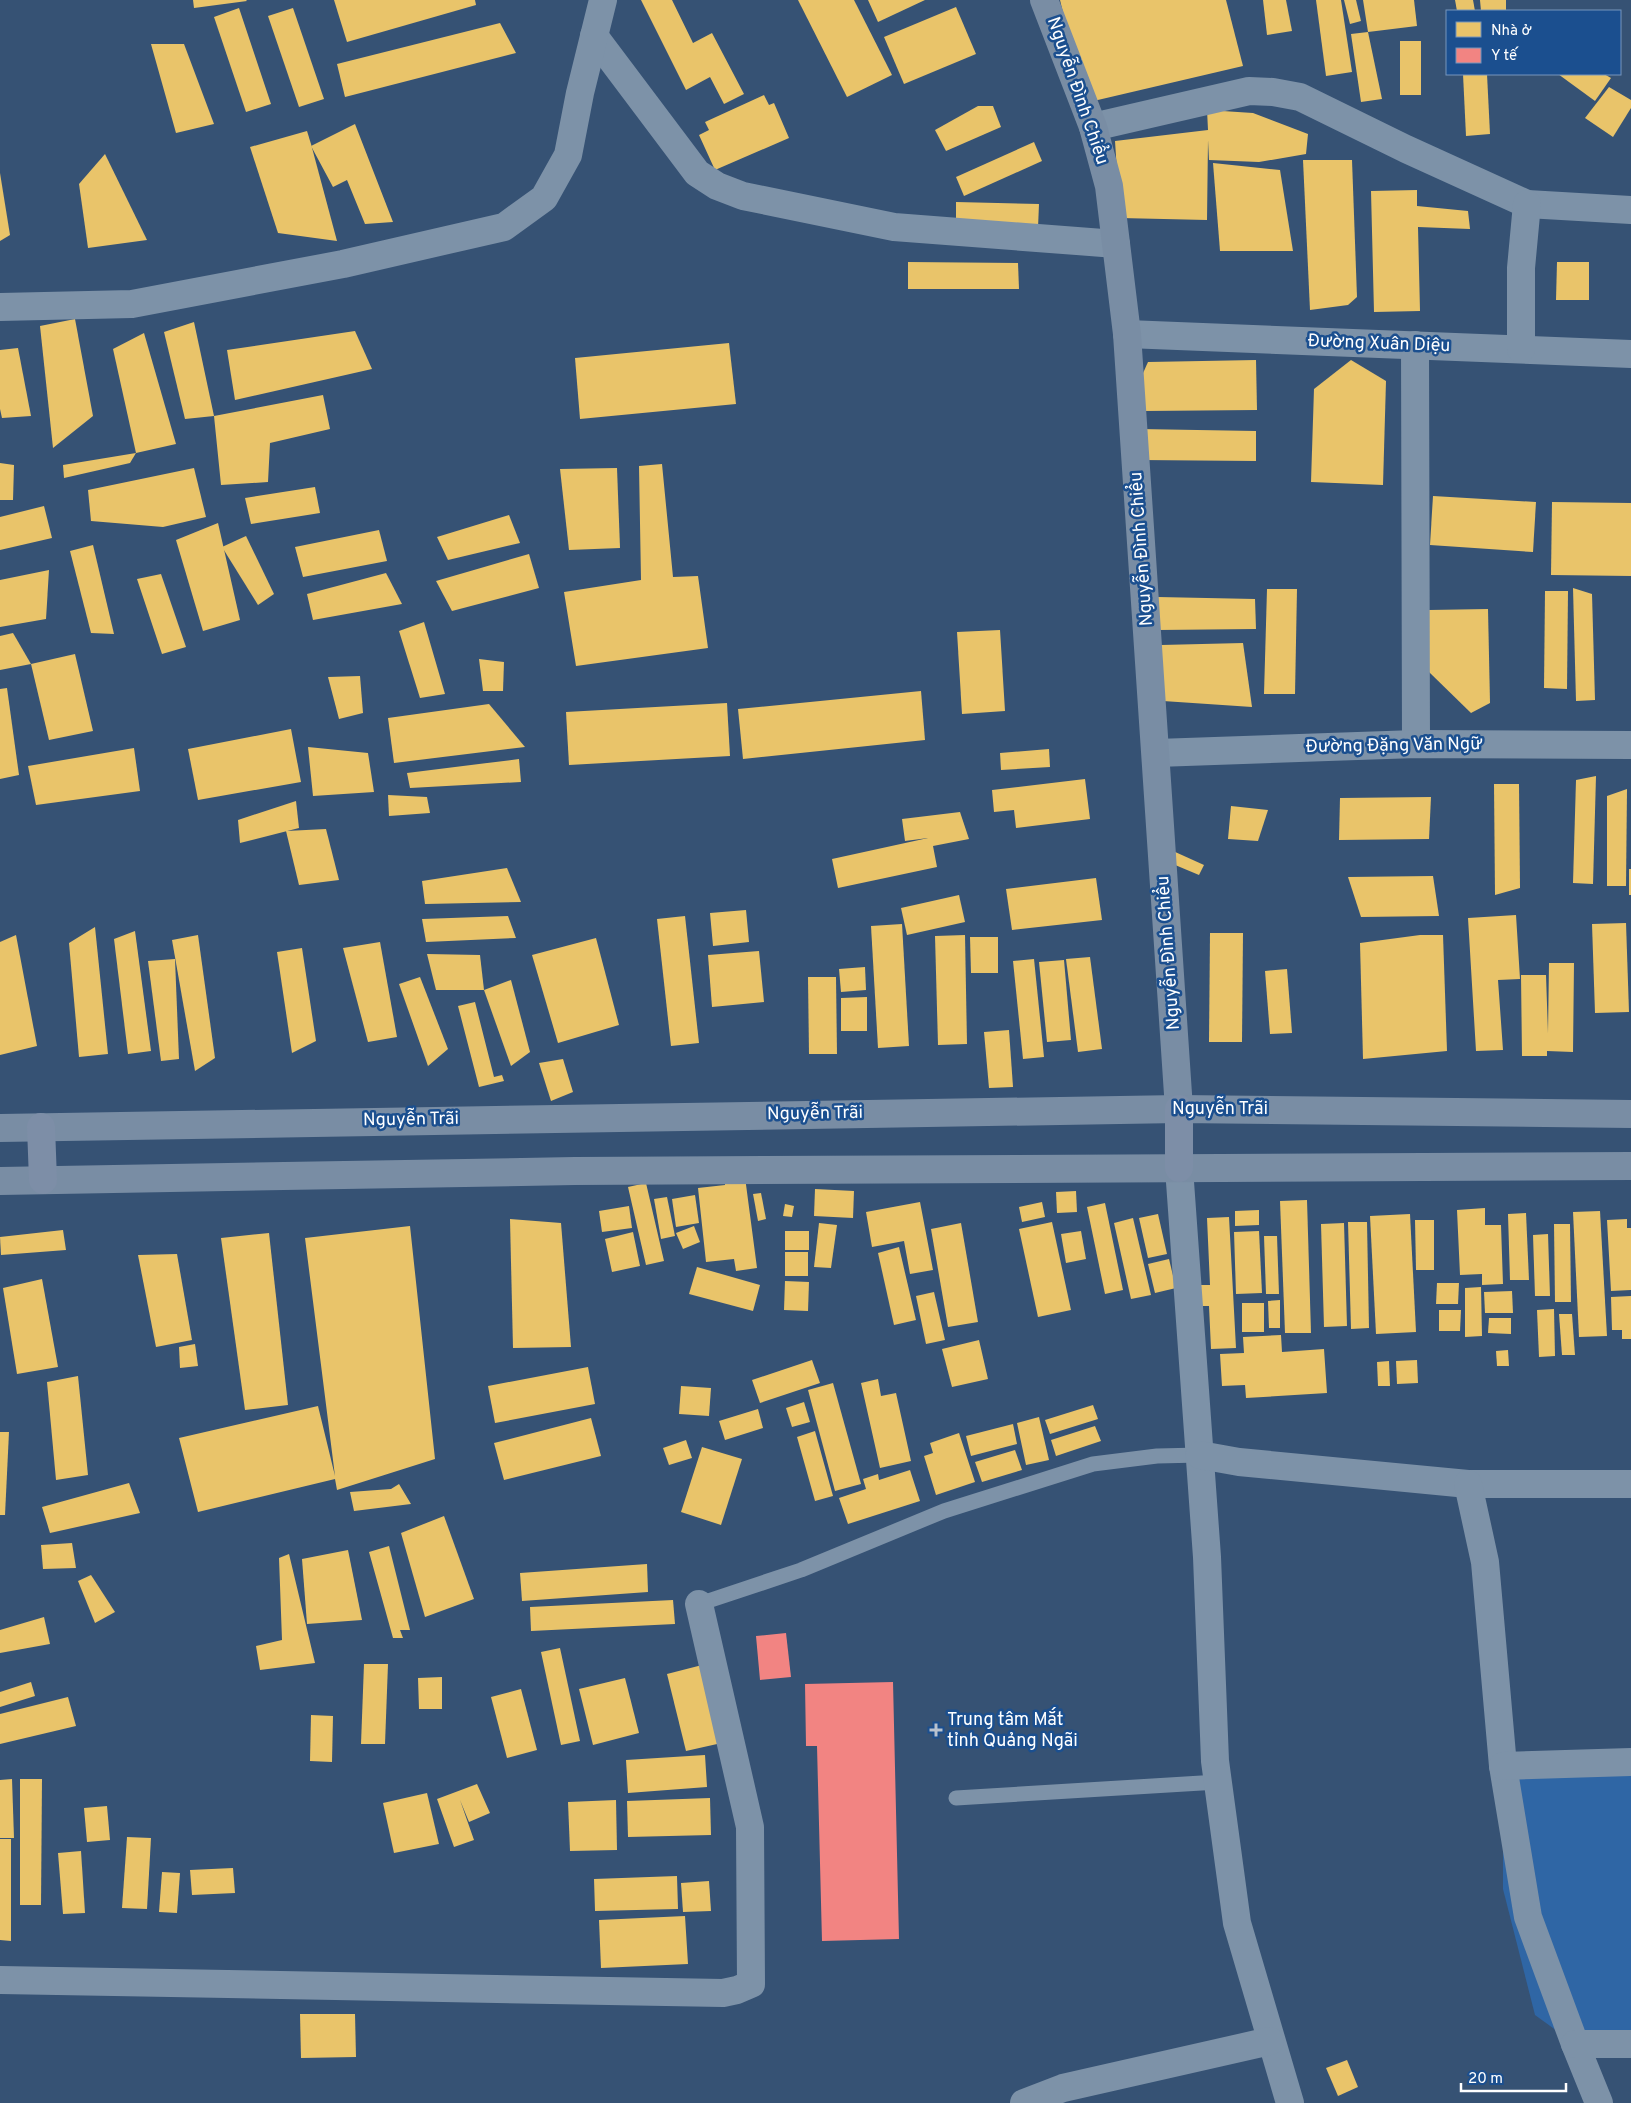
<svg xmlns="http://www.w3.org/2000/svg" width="1631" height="2103" viewBox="0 0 1631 2103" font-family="Overpass,sans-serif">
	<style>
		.green { fill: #2f66a5 }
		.homes { fill: #e9c46a }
		.health { fill: #f28482 }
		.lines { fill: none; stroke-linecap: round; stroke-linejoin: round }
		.lane { stroke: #7d92a8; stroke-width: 15 }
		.street { stroke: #7d92a8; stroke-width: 28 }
		.secondary { stroke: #798da4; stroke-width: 28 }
		.primary { stroke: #7d8ea7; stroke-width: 28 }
		.poi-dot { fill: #b9c2ce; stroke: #1b4f8f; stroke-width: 2 }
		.labels { text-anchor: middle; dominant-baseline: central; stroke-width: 5; stroke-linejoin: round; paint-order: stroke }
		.street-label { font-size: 18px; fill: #fff; stroke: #1b4f8f }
		.poi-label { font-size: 18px; fill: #fff; stroke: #1b4f8f; text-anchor: start }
	</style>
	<rect width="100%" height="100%" fill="#365274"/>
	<polygon class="green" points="1503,1766 1631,1767 1631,2043 1575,2044 1535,2015 1503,1889"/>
	<g class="homes">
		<polygon points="193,0 246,0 247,1 194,8"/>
		<polygon points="334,0 475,0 476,5 347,42"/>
		<polygon points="641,0 672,0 693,43 712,33 744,94 724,104 710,77 686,90"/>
		<polygon points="798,0 854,0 892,75 847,97"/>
		<polygon points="868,0 925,0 878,22"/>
		<polygon points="1060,0 1226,0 1243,66 1085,103"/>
		<polygon points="1263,0 1286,0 1292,31 1267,35"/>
		<polygon points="1316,0 1341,0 1352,72 1326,76"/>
		<polygon points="1344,0 1356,0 1361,21 1350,24"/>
		<polygon points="1363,0 1414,0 1417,26 1368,32"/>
		<polygon points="1455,0 1473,0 1475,11 1457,11"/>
		<polygon points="1480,0 1506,0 1506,11 1481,11"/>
		<polygon points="956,7 976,54 904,84 884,37"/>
		<polygon points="239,8 271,104 246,112 214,17"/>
		<polygon points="293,8 324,99 299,107 268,16"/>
		<polygon points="500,23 516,53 345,97 337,64"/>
		<polygon points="1368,32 1382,99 1361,102 1351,34"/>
		<rect x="1400" y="41" width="21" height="54"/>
		<polygon points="151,44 184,44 214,124 176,133"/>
		<polygon points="1463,74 1487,74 1490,134 1466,136"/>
		<polygon points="1558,74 1604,74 1611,78 1595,101"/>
		<polygon points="1609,87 1631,100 1631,108 1613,137 1585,118"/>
		<polygon points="764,95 769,105 774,103 789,138 715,170 699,135 709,130 705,122"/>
		<polygon points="978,106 993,106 1001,127 946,151 935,130"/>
		<polygon points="1207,110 1253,113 1308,134 1306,154 1259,162 1209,160 1208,140 1207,220 1120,218 1115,141 1208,130"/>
		<polygon points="355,124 393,222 365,224 347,180 333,187 311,146"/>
		<polygon points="307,131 311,144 337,241 278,233 250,147"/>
		<polygon points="1034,142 1042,161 964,196 956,177"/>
		<polygon points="105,154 147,240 88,248 79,184"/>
		<polygon points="1303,160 1352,160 1357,297 1348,305 1310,310"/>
		<polygon points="1213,163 1280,170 1293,251 1220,251"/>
		<polygon points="0,173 10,235 0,241"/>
		<polygon points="1417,190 1417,206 1468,211 1470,229 1418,227 1420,311 1374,312 1371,191"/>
		<polygon points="956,202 1039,204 1038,228 956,227"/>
		<polygon points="908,262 1018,263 1019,289 908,289"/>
		<polygon points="1557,262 1589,262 1589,300 1556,300"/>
		<polygon points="75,319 93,416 53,448 40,326"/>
		<polygon points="194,322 214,416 185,419 164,332"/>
		<polygon points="355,331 372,369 235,400 227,350"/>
		<polygon points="144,333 176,444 136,453 113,349"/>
		<polygon points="729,343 736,404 580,419 575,358"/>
		<polygon points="18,348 31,416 2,418 0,409 0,350"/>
		<polygon points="1256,360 1257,410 1144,411 1135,391 1148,362"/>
		<polygon points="1351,360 1386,381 1383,485 1311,482 1314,389"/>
		<polygon points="323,395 330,429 270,443 268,482 221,485 214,416"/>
		<polygon points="1139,429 1256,431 1256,461 1139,460"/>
		<polygon points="136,453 130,463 64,478 63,465"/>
		<polygon points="0,463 14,465 13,500 0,500"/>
		<polygon points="662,464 673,577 698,576 708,648 576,666 564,592 641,580 639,466"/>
		<polygon points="194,468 206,517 163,527 91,521 88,490"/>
		<polygon points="617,468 620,548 569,550 560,469"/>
		<polygon points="315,487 320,513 251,524 245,498"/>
		<polygon points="1433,496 1536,502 1533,552 1430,545"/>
		<polygon points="1552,502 1631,503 1631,576 1551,575"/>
		<polygon points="44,506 52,538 0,550 0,517"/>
		<polygon points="509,515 520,543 448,560 437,537"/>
		<polygon points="218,523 240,620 203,631 176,540"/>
		<polygon points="379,530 387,561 303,577 295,547"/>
		<polygon points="246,536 274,594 258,605 222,547"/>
		<polygon points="93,545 114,634 91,633 70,551"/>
		<polygon points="529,554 539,588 452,611 436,581"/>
		<polygon points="49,570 46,619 0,627 0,580"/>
		<polygon points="386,573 402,604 313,620 307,594"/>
		<polygon points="161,574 186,647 162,654 137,579"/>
		<polygon points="1573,588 1592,594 1595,700 1576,701"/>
		<polygon points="1267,589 1297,589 1295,694 1264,694"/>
		<polygon points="1545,591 1568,591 1567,689 1544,688"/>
		<polygon points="1158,597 1255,599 1256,629 1158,630"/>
		<polygon points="1488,609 1490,703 1471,713 1429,672 1429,610"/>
		<polygon points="424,622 445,694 420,698 399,631"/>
		<polygon points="1000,630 1005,711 962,714 957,632"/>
		<polygon points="13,633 31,664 0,670 0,636"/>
		<polygon points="1243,643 1252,707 1163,701 1161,645"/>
		<polygon points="75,654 93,731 49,740 31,664"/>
		<polygon points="479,659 504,662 503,691 483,691"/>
		<polygon points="360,676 363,713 339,719 328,677"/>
		<polygon points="7,688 19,775 0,779 0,689"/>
		<polygon points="921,691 925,740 743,759 738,709"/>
		<polygon points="727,703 730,756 569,765 566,712"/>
		<polygon points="489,704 525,747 394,763 388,718"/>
		<polygon points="291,729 301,782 198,800 188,749"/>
		<polygon points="308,747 368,753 374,792 313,796"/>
		<polygon points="134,748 140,791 36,805 28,766"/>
		<polygon points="1049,749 1050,767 1001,770 1000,753"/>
		<polygon points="519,759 521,782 410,788 407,773"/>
		<polygon points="1596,776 1593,884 1573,883 1576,780"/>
		<polygon points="1085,779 1090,819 1016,828 1014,810 994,812 992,790"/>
		<polygon points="1494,784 1519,784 1520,888 1495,895"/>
		<polygon points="1627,789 1626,886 1607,886 1607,796"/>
		<polygon points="388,795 427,797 430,813 389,816"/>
		<polygon points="1431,797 1429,839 1339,840 1340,798"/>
		<polygon points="296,801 299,828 240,843 238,820"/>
		<polygon points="1231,806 1268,810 1258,841 1228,839"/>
		<polygon points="960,812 969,839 933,846 937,867 838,888 832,859 928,838 905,841 902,819"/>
		<polygon points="326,829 339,880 299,885 286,831"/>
		<polygon points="1173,851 1204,865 1199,875 1168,862"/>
		<polygon points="507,868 521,902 425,904 422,881"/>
		<rect x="1629" y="869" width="2" height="26"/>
		<polygon points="1433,876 1439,916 1361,917 1348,877"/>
		<polygon points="1096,878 1102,920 1012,930 1006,889"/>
		<polygon points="959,895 965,922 907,935 901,908"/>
		<polygon points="746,910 749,942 713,946 710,913"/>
		<polygon points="1516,915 1520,979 1498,980 1503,1050 1476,1051 1468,918"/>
		<polygon points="508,916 516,938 426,942 422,919"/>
		<polygon points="685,916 699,1043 671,1046 657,919"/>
		<polygon points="1626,923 1629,1012 1595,1013 1592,924"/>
		<polygon points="902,924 909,1046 878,1048 871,926"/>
		<polygon points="95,927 108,1054 79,1057 69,943"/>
		<polygon points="135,931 151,1051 128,1054 114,939"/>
		<polygon points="1210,933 1243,933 1242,1042 1209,1042"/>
		<polygon points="16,935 37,1046 0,1055 0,942"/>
		<polygon points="198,935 215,1058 195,1071 172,940"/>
		<polygon points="965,935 967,1044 938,1045 935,936"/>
		<polygon points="1420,935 1443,935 1447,1051 1363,1059 1360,943"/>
		<polygon points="970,937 998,937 998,973 971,973"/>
		<polygon points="596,938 619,1025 558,1043 532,955"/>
		<polygon points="380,942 397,1037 368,1042 343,948"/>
		<polygon points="302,948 316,1041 292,1053 277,952"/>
		<polygon points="759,951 764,1002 712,1007 708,955"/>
		<polygon points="427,954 480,955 484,990 436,990"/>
		<polygon points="1090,957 1102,1049 1078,1052 1066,959"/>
		<polygon points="175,959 179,1059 161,1061 148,961"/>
		<polygon points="1034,959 1044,1057 1023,1059 1013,961"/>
		<polygon points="1064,960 1071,1040 1047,1042 1039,962"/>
		<polygon points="1549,963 1574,963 1573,1052 1547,1051 1547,1056 1522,1056 1521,975 1546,975 1548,1033"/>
		<polygon points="865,967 866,990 841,992 839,969"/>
		<polygon points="1287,969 1292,1033 1270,1034 1265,971"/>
		<polygon points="420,977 448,1049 428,1066 399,984"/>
		<polygon points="808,977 836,977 837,1054 809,1054"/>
		<polygon points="511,980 530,1052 511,1066 484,990"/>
		<polygon points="867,997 867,1031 841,1031 841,998"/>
		<polygon points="475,1002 494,1077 502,1075 504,1081 479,1087 458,1006"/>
		<polygon points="1009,1030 1013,1087 989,1088 984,1032"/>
		<polygon points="563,1059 573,1092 551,1101 539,1063"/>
		<polygon points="745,1177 757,1268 736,1271 734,1259 706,1262 698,1188 725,1185 725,1179"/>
		<polygon points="646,1183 664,1261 646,1265 628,1187"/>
		<polygon points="815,1189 854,1191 853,1218 814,1216"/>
		<polygon points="1076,1191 1077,1212 1057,1213 1056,1192"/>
		<polygon points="761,1193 766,1219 758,1221 753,1194"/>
		<polygon points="695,1195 699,1223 676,1227 672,1199"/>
		<polygon points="667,1197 675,1236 661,1239 654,1199"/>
		<polygon points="1307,1200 1311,1333 1285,1333 1280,1201"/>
		<polygon points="920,1202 933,1270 910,1274 904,1241 872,1247 866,1212"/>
		<polygon points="1042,1202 1045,1217 1022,1222 1019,1207"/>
		<polygon points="1105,1203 1123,1290 1105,1294 1087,1207"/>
		<polygon points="785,1204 794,1206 792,1217 783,1216"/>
		<polygon points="629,1206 632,1228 602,1232 599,1211"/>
		<polygon points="1485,1208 1485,1225 1501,1225 1503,1284 1482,1285 1482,1274 1460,1275 1457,1210"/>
		<polygon points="1259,1210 1259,1225 1235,1226 1235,1211"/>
		<polygon points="1600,1211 1607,1336 1579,1337 1573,1212"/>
		<polygon points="1526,1213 1529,1280 1510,1280 1508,1214"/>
		<polygon points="1158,1214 1167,1254 1148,1258 1139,1218"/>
		<polygon points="1410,1214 1416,1332 1376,1334 1370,1216"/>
		<polygon points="1229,1217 1236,1348 1211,1349 1209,1306 1198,1306 1197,1285 1210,1285 1207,1218"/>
		<polygon points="1133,1218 1151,1295 1131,1299 1114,1223"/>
		<polygon points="510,1219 561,1223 571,1347 513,1348"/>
		<polygon points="1627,1219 1627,1228 1631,1228 1631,1290 1611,1291 1607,1220"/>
		<polygon points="1415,1220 1434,1220 1434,1270 1416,1270"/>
		<polygon points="1052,1222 1071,1310 1038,1317 1019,1229"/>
		<polygon points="1348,1222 1367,1222 1369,1328 1351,1329"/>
		<polygon points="819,1223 837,1225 831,1268 814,1267"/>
		<polygon points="961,1223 978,1322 948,1327 931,1229"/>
		<polygon points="1344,1223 1347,1326 1324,1327 1321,1224"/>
		<polygon points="1554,1224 1570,1224 1571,1302 1555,1302"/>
		<polygon points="410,1226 435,1459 337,1490 335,1479 198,1512 179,1438 318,1406 335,1476 305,1238"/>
		<polygon points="694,1226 700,1242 683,1249 676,1233"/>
		<polygon points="63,1230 66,1250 1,1255 0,1237"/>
		<rect x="785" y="1231" width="24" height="19"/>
		<polygon points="1081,1231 1086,1259 1066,1263 1061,1234"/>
		<polygon points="1259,1231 1262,1293 1236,1294 1234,1232"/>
		<polygon points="633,1232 640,1266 612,1272 605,1239"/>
		<polygon points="269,1233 288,1405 245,1410 221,1238"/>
		<polygon points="1548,1234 1550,1296 1535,1296 1533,1235"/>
		<polygon points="1264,1236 1277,1236 1279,1294 1266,1294"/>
		<polygon points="899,1247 916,1320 894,1325 878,1253"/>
		<rect x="785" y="1252" width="23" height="24"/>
		<polygon points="177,1254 192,1340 156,1347 138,1255"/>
		<polygon points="1169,1259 1176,1288 1155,1293 1148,1264"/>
		<polygon points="697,1267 760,1285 753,1311 689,1294"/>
		<polygon points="42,1279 58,1367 17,1374 3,1288"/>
		<polygon points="785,1281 809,1282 808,1311 784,1310"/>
		<polygon points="1437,1283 1459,1283 1458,1304 1436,1304"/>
		<polygon points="1481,1287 1482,1336 1465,1337 1465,1288"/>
		<polygon points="1512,1291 1513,1313 1485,1313 1484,1292"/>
		<polygon points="934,1292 945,1340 926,1344 916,1296"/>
		<polygon points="1631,1296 1631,1339 1622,1339 1622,1330 1612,1330 1611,1297"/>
		<polygon points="1280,1300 1280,1328 1269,1328 1268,1301"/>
		<rect x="1242" y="1303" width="22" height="29"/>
		<polygon points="1554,1309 1555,1356 1539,1357 1537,1310"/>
		<polygon points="1439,1310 1461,1310 1460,1331 1439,1331"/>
		<polygon points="1559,1314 1572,1314 1575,1355 1562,1355"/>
		<polygon points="1489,1318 1511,1318 1511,1334 1488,1333"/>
		<polygon points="1281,1335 1282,1352 1324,1349 1327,1393 1246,1398 1245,1385 1222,1386 1220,1354 1244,1353 1243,1337"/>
		<polygon points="979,1340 988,1379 952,1387 942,1349"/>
		<polygon points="195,1344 198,1366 180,1368 179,1347"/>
		<polygon points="1508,1350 1509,1366 1497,1366 1496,1351"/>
		<polygon points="812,1360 820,1383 760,1403 752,1380"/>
		<polygon points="1417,1360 1418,1383 1397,1384 1396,1361"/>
		<polygon points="1389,1361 1390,1386 1378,1386 1377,1362"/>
		<polygon points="588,1367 595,1404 495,1423 488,1386"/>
		<polygon points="78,1376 88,1475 56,1480 47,1382"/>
		<polygon points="878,1379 881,1396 896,1393 911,1461 880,1468 861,1383"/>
		<polygon points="833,1383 861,1484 835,1491 808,1390"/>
		<polygon points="681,1386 711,1388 709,1416 679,1414"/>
		<polygon points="804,1402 810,1422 792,1427 786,1408"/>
		<polygon points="1093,1405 1098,1419 1050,1434 1045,1420"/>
		<polygon points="758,1409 763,1428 725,1440 719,1421"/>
		<polygon points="1039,1417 1049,1460 1026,1465 1017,1423"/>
		<polygon points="591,1418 601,1456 504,1480 494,1443"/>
		<polygon points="1013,1424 1017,1444 971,1456 966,1436"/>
		<polygon points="1095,1426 1101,1441 1056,1456 1051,1440"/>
		<polygon points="815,1431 833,1496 815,1501 797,1437"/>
		<polygon points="0,1432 9,1432 5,1515 0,1515"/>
		<polygon points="959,1433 975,1482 936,1495 924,1456 933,1453 930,1443"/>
		<polygon points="686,1440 692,1458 669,1465 663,1448"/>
		<polygon points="702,1447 742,1459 721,1525 681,1512"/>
		<polygon points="1015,1450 1022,1470 982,1482 975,1462"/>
		<polygon points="910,1470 920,1501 848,1524 839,1498 866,1489 863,1479 878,1474 879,1480"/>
		<polygon points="129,1483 140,1513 50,1533 42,1507"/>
		<polygon points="399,1484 411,1504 354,1511 350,1492 391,1489"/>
		<polygon points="444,1516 474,1599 425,1617 401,1533"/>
		<polygon points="72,1543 76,1568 43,1569 41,1545"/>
		<polygon points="389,1546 410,1630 400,1630 403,1638 393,1638 369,1552"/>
		<polygon points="348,1550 362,1620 307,1624 302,1559"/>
		<polygon points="289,1554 315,1663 260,1670 256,1646 282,1640 279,1558"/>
		<polygon points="647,1564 648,1592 522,1601 520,1573"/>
		<polygon points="91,1575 115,1612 95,1623 78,1581"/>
		<polygon points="673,1600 675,1624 531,1631 530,1607"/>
		<polygon points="44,1617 50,1644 0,1653 0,1630"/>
		<polygon points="560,1648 580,1741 561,1745 541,1652"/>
		<polygon points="364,1664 388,1664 385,1744 361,1744"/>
		<polygon points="706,1664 726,1742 686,1751 667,1674"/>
		<polygon points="442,1677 442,1709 419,1709 418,1678"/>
		<polygon points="625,1678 639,1733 593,1745 579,1689"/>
		<polygon points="31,1682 35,1696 0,1707 0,1692"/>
		<polygon points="521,1689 537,1750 507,1758 491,1697"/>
		<polygon points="68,1697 76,1726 0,1744 0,1714"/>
		<polygon points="311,1715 333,1716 332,1762 310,1761"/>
		<polygon points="705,1755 707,1787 628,1793 626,1760"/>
		<polygon points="12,1779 14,1838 0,1838 0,1780"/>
		<polygon points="20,1779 42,1779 41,1905 20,1905"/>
		<polygon points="477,1784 490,1813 469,1822 460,1800 474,1840 454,1847 437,1799"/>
		<polygon points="427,1793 439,1844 394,1853 383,1803"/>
		<polygon points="710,1798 711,1835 628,1837 627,1801"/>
		<polygon points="616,1800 617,1850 570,1851 568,1802"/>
		<polygon points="107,1806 110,1840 87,1842 84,1808"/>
		<polygon points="127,1837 151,1838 147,1909 122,1908"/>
		<polygon points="0,1839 11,1839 11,1941 0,1940"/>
		<polygon points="81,1851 85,1913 63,1914 58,1853"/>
		<polygon points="233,1868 235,1893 192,1895 190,1870"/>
		<polygon points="162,1872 180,1873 177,1913 159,1912"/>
		<polygon points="677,1876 678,1909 595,1911 594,1879"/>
		<polygon points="709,1881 711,1911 683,1912 681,1883"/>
		<polygon points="685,1916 688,1964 601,1968 599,1920"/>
		<polygon points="300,2014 355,2014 356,2057 301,2058"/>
		<polygon points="1347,2060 1358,2087 1338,2096 1326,2068"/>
	</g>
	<g class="health">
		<polygon points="786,1633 791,1677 760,1680 756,1636"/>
		<polygon points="893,1682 899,1939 822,1941 817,1746 806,1746 805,1684"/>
	</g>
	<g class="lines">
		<g class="lane">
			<polyline points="699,1604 801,1570 944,1511 1093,1464 1157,1456 1200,1455"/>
			<polyline points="956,1798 1218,1782"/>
		</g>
		<g class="street">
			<polyline points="594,36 697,173 717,186 743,196 894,227 1116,244"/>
			<polyline points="1093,127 1249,91 1273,92 1300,97 1406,149 1527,204 1631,210"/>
			<polyline points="0,307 132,304 343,264 504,227 544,198 568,155 580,93 603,0"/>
			<polyline points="1127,334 1631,354"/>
			<polyline points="1415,345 1416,744"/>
			<polyline points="1521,349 1521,268 1527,204"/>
			<polyline points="1157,753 1416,744 1631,745"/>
			<polyline points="1179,1168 1207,1557 1215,1761 1237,1923 1290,2103"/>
			<polyline points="1200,1455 1239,1462 1468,1484 1631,1484"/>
			<polyline points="1468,1484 1485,1562 1503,1766 1528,1917 1575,2044 1599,2103"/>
			<polyline points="1503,1766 1631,1762"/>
			<polyline points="0,1980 723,1993 737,1990 751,1984 750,1827 699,1604"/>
			<polyline points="1575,2044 1631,2044"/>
			<polyline points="1024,2103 1063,2088 1270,2041"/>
		</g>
		<g class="secondary">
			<polyline points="1044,0 1093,127 1109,186 1127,334 1179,1109"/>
			<polyline points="0,1128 1179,1109 1631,1114"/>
			<polyline points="0,1181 575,1171 1631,1166"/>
		</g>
		<g class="primary">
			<polyline points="1179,1109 1179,1168"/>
			<polyline points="41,1127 43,1180"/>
		</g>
	</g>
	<path class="poi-dot" d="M933.5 1722.5h5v5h5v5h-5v5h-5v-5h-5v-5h5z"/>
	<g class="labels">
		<g class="street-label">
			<text transform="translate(1077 91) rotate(71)">Nguyễn Đình Chiểu</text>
			<text transform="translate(1379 344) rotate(2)">Đường Xuân Diệu</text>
			<text transform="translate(1142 549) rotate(-94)">Nguyễn Đình Chiểu</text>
			<text transform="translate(1394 746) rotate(-1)">Đường Đặng Văn Ngữ</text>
			<text transform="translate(1169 953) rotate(-94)">Nguyễn Đình Chiểu</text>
			<text x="1220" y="1109">Nguyễn Trãi</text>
			<text transform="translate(815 1114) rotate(-1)">Nguyễn Trãi</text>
			<text transform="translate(411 1120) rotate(-1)">Nguyễn Trãi</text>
		</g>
		<g class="poi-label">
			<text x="947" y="1720">Trung tâm Mắt<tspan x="947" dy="21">tỉnh Quảng Ngãi</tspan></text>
		</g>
	</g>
	<rect x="1446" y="10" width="175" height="65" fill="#1b4f8f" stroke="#7695bc"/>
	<rect x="1456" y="22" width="25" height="15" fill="#e9c46a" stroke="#7695bc"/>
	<text x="1491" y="35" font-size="15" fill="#ffffff">Nhà ở</text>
	<rect x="1456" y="48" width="25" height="15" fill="#f28482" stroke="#7695bc"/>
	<text x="1491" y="60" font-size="15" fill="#ffffff">Y tế</text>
	<path d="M1461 2083v8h105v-8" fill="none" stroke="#ffffff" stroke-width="2.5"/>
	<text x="1468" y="2083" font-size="15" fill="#ffffff" stroke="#1b4f8f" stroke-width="4" paint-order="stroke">20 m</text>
</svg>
